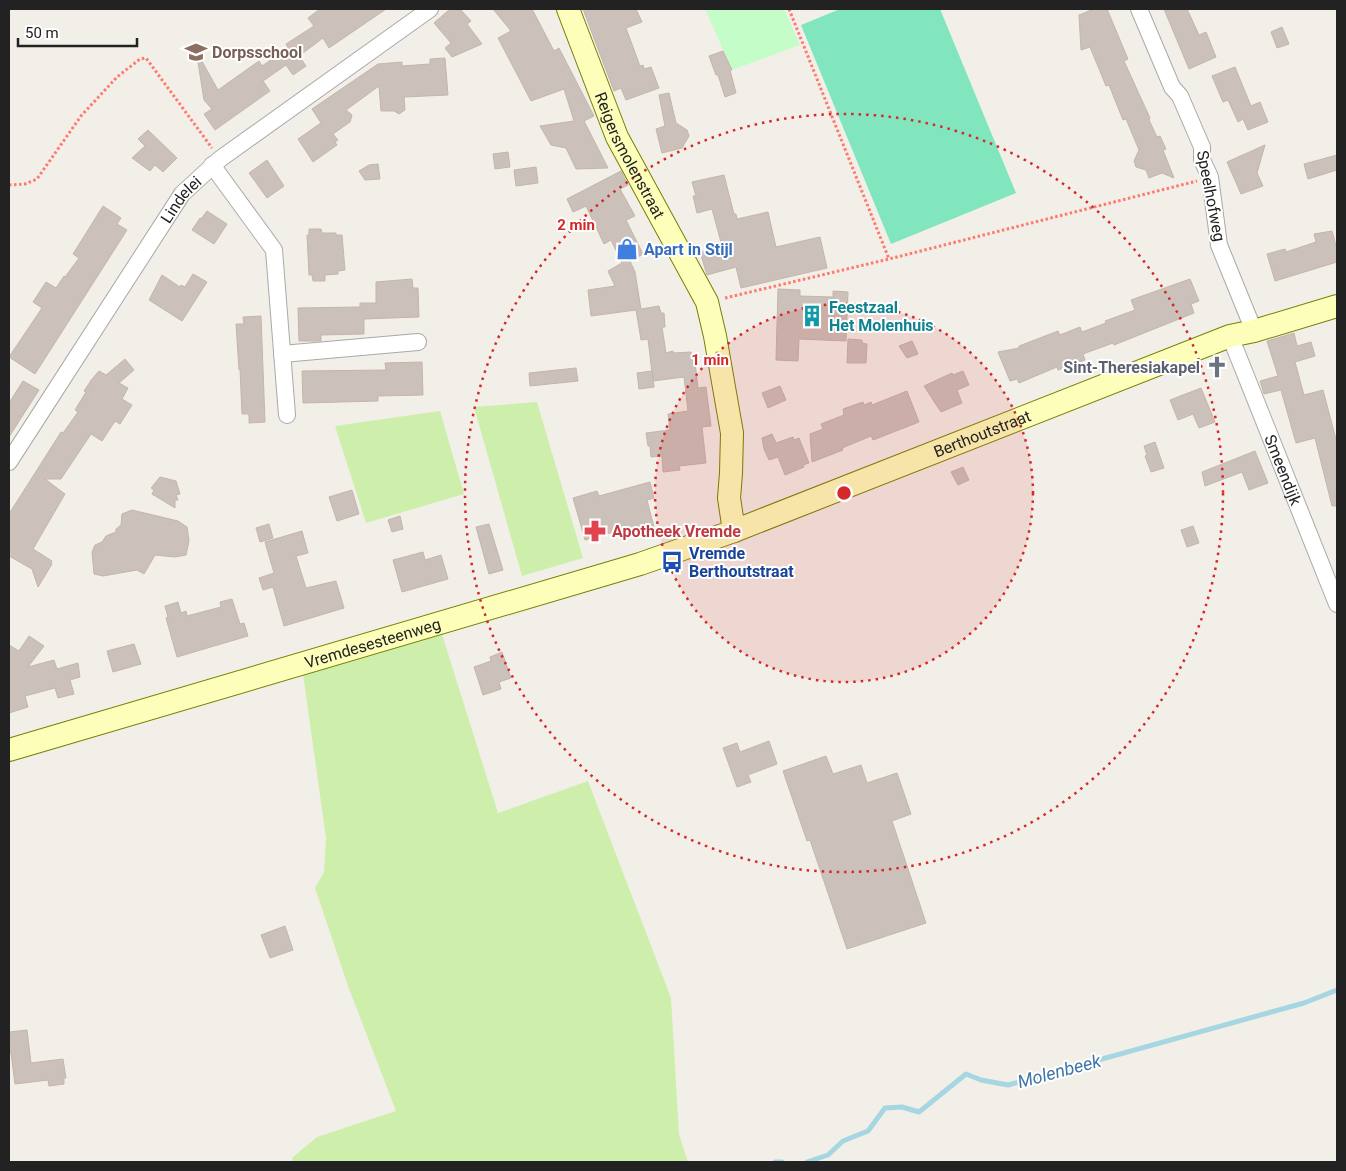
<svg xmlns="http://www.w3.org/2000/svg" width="1346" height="1171" viewBox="0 0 1346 1171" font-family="Roboto,sans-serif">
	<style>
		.grass { fill: #ceefab }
		.park { fill: #c4fdc7 }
		.pitch { fill: #81e6be }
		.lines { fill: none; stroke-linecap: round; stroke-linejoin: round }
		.stream { stroke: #a6d6e2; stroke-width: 5 }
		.building { fill: #cbc1ba; stroke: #c5b5a9 }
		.street-casing { stroke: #a9a9a9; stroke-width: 18 }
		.secondary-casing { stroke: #758100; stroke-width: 24 }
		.path { stroke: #ff796c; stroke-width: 3; stroke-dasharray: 2.5 2.5; stroke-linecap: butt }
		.street { stroke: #fff; stroke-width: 16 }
		.secondary { stroke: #fcfeba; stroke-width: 22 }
		.ring { fill: none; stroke: #d62828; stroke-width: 2.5; stroke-dasharray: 2.5 5 }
		.labels { text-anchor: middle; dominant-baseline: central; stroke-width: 4; stroke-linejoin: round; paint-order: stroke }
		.education-label { font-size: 16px; font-weight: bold; fill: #785e54; stroke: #fff; text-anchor: start }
		.street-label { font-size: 16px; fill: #222; stroke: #fff }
		.shop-label { font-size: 16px; font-weight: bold; fill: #366cbe; stroke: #fff; text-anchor: start }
		.culture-label { font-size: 16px; font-weight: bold; fill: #0d838f; stroke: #fff; text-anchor: start }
		.worship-label { font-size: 16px; font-weight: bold; fill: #5b616d; stroke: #fff; text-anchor: end }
		.health-label { font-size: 16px; font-weight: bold; fill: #be3a42; stroke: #fff; text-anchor: start }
		.transit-label { font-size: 16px; font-weight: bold; fill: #164399; stroke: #fff; text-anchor: start }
		.water-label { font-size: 18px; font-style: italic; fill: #4076a9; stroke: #fff }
		.centre { fill: #d62828; stroke: #fff; stroke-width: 2.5 }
		.ring-label { font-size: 15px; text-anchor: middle; font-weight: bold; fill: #d62828; stroke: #fff; stroke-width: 4; stroke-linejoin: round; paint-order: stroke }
	</style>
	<rect width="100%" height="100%" fill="#f2efe8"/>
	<g class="grass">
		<polygon points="537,402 583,558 522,576 474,407"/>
		<polygon points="440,411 464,494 366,523 335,426"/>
		<polygon points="441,631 498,813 588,781 671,998 679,1134 688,1162 292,1162 293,1157 317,1137 396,1111 348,986 315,888 324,872 326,838 303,674"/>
	</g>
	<polygon class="park" points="705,9 784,9 800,45 732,70"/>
	<polygon class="pitch" points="840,9 940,9 1016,193 891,244 801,25"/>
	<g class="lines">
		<g class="stream">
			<polyline points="775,1162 782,1162"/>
			<polyline points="807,1162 828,1155 843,1141 868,1131 885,1108 902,1107 919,1112 966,1074 981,1080 1008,1085 1304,1003 1337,990"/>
		</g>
	</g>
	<g class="building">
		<polygon points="320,9 386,9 329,48 323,38 299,56 306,66 293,75 286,65 263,81 270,91 215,130 204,114 212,109 204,100 197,56 199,56 218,90 259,61 262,66 288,48 286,44 314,26 308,18"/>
		<polygon points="450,9 460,9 471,21 467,24 482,44 452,57 445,48 451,43 434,23"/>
		<polygon points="493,9 532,9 554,51 559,48 594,116 584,121 608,168 576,169 566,148 551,145 540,126 574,121 564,89 531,101 498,38 511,31"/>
		<polygon points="583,9 636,9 642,22 626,28 640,66 643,65 644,69 651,67 659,88 626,100 621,88 614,91"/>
		<polygon points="1094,9 1107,9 1128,59 1124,61 1150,118 1149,120 1157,137 1160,136 1166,149 1163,150 1174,178 1162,173 1149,178 1146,170 1136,167 1134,161 1139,150 1126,119 1123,120 1109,85 1106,86 1090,47 1081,50 1079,15"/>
		<polygon points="1164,9 1187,9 1199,35 1206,32 1216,57 1189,69"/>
		<polygon points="1282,27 1289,44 1277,48 1271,32"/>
		<polygon points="723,51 732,70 730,70 736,93 725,97 718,75 716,75 709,56"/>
		<polygon points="445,58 448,95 404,97 405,110 399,114 394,111 381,111 379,86 346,110 352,115 350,122 333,134 338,140 335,142 337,145 313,162 298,139 321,123 312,109 378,64 402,62 402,66 430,64 430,59"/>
		<polygon points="1235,67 1251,106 1260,102 1268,122 1248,130 1243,119 1238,122 1228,100 1223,102 1212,76"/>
		<polygon points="669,93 676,123 687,130 689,136 682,148 662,153 656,129 665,126 659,95"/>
		<polygon points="148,130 177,158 163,172 155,165 150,171 132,158 145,146 138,139"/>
		<polygon points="1265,145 1257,173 1263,186 1241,194 1227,162"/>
		<polygon points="508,152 510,167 495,169 493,154"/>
		<polygon points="1337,155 1337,170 1308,179 1304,164"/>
		<polygon points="267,160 284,186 267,198 249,173"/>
		<polygon points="378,164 380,179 365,180 359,171 369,165"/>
		<polygon points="536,167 538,183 516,186 514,170"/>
		<polygon points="621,171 628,185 620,189 635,216 626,220 643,254 630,261 635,272 641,309 659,306 661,313 664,313 665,327 662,327 666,353 673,351 673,353 691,352 693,362 695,362 698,388 706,387 711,426 702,427 706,463 679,466 680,470 663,472 662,456 651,457 650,446 648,446 646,433 670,430 668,414 688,411 684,377 653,381 648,339 641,340 636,310 591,316 588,290 615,286 608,271 622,263 611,240 604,244 586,206 573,212 567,199"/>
		<polygon points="724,175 734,214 736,214 737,219 768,212 776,247 820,237 827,268 741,288 736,267 707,275 700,252 722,246 712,209 697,213 693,196 696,196 692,182"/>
		<polygon points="103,206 121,218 117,224 127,230 35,374 9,357 42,308 33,302 46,282 56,288 64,276 65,277 79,258 73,254"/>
		<polygon points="207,211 227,224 214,244 192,230 200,218 201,219"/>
		<polygon points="309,229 321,229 322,233 336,233 336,235 342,235 345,270 338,271 338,274 325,275 325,281 313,281 312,275 309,275 307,235 309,235"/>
		<polygon points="1332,231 1337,249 1337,262 1275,281 1267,254 1285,249 1286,252 1316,242 1314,234"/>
		<polygon points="193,274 207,282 182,321 149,300 162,275 180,287 181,285 185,287"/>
		<polygon points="412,279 413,288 418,288 419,317 364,319 364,334 321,335 321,341 299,341 298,308 360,307 360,303 376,303 376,282"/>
		<polygon points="1190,279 1199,301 1191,304 1194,313 1114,345 1113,343 1083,354 1085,360 1058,370 1057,367 1019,383 1017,379 1010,381 998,352 1019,348 1019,346 1058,331 1060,335 1080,327 1082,332 1106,323 1105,321 1135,310 1131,300"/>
		<polygon points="778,289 800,290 800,296 833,297 833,291 848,292 846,341 799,339 798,361 776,360"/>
		<polygon points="261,316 265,422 249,423 249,414 242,414 240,369 239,370 236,324 244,324 243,317"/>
		<polygon points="1294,333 1297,346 1311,342 1315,356 1295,362 1304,395 1323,390 1337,443 1337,506 1332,506 1315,438 1296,443 1281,390 1264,394 1260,381 1278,376 1267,341"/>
		<polygon points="848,339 862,340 862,343 867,344 866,363 847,363"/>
		<polygon points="912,341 918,354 907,358 899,346"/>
		<polygon points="125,359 134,370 119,383 128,388 122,399 132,405 120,424 115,421 102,441 91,434 61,479 45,479 65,494 33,549 52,561 51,563 52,564 38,587 32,569 9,556 9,514 61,432 63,433 78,412 75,410 86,392 84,391 92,379 99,371 106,375"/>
		<polygon points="422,362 423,395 378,396 378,401 303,403 302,371 386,370 385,363"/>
		<polygon points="576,368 578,381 530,386 529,373"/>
		<polygon points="652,371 654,387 639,389 637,373"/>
		<polygon points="963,371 969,385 957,390 962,403 941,412 924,386 952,373 953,375"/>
		<polygon points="23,381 39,390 9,437 9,403"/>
		<polygon points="780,386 786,400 768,408 762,393"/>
		<polygon points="1201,388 1215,422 1199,428 1193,414 1178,420 1170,400"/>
		<polygon points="907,391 919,422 873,440 871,436 842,448 843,450 812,462 810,434 823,429 821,424 844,415 843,409 863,402 864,405 871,402 872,405"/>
		<polygon points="772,434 776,443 793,437 794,440 799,438 809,463 803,465 804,467 785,475 778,457 769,460 764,449 762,438"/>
		<polygon points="1155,442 1164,468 1151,472 1145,456 1147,455 1144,446"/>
		<polygon points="1255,451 1268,483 1249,490 1242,472 1205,486 1202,472"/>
		<polygon points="963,467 969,480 958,485 951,472"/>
		<polygon points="160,477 176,481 180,494 176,495 178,500 175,500 175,508 152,494 154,490 151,488"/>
		<polygon points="650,482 654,498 647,500 654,527 625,535 624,529 585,540 573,498 597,491 599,496"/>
		<polygon points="352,490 359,514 337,521 329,497"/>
		<polygon points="132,510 178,521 187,527 189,541 186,555 175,557 155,555 144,574 137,570 103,576 94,574 92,552 95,545 102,542 106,536 116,532 116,529 121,525 122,514"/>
		<polygon points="400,516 403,529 392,532 388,520"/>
		<polygon points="269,524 273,538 260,542 256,528"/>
		<polygon points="489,524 503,570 489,574 476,527"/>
		<polygon points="1193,526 1199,543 1187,547 1181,530"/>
		<polygon points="302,531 308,553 296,556 306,588 336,581 344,608 284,626 273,587 263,590 259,578 274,573 265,542"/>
		<polygon points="423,552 425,560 441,555 448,579 402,592 393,560"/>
		<polygon points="232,599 240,624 244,623 248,636 177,657 166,618 168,617 165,606 178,602 181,613 186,611 187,616 221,607 220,602"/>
		<polygon points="29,636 44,646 28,667 54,660 57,669 78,663 80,677 70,680 74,694 58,698 55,688 25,696 28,707 9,713 9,645 19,651"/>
		<polygon points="134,644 141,664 113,672 107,651"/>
		<polygon points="502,652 511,678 499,682 501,689 483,695 474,667 491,661 490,657"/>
		<polygon points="769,741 777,764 748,775 751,782 737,787 723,748 737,743 740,752"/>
		<polygon points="826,756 833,774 861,765 867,783 897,773 911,814 892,821 926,923 847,949 810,840 807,841 783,771"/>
		<polygon points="285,926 293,950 270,958 261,935"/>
		<polygon points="27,1030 31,1063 63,1059 66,1078 64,1078 64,1084 49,1086 48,1080 15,1084 11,1053 9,1053 9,1032"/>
	</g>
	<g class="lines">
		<g class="street-casing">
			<g id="street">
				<polyline points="1139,9 1172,87 1180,96 1202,147 1202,160 1210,177 1219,245 1254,331"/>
				<polyline points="212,165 274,250 287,415"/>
				<path id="s1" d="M 1230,336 L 1337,604"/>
				<polyline points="282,354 418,342"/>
				<path id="s2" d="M 9,462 L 182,194 L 220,159 L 430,9"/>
			</g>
		</g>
		<g class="secondary-casing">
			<g id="secondary">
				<path id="s3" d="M 568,9 L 617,137 L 707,302 L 715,336 L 732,433 L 731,473 L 729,498 L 734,531"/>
				<path id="s4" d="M 9,750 L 640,564 L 734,531 L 1230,336 L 1254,331 L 1337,306"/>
			</g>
		</g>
		<g class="path">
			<polyline points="789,9 889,259"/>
			<polyline points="9,185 25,184 37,179 81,116 117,77 140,59 146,58 212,148"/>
			<polyline points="725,298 889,259 1197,181"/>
		</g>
		<use href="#street" class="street"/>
		<use href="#secondary" class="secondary"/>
	</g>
	<circle cx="844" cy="493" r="189" fill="#d62828" fill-opacity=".12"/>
	<g class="ring">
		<circle cx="844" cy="493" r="189"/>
		<circle cx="844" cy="493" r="379"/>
	</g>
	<defs>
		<g id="school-bare" transform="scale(1.725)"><path d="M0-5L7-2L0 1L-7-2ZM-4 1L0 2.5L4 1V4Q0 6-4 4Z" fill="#8d6e63" stroke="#fff" stroke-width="2.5" paint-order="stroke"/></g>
		<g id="shop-bare" transform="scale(1.725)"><path d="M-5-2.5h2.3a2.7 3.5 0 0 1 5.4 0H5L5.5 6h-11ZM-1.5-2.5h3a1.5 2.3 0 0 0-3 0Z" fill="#3f7fe0" stroke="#fff" stroke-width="2.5" paint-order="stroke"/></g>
		<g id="building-bare" transform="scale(1.725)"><path d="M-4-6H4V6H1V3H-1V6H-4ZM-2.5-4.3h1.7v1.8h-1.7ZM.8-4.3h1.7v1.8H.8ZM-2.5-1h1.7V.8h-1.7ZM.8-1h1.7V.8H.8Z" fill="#0f9aa8" stroke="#fff" stroke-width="2.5" paint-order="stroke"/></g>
		<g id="church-bare" transform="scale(1.725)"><path d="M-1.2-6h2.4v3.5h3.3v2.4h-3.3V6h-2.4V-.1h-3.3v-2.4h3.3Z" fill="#6b7280" stroke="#fff" stroke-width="2.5" paint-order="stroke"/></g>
		<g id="pharmacy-bare" transform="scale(1.725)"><path d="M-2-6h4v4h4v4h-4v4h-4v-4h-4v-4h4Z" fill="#e0444e" stroke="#fff" stroke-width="2.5" paint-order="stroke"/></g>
		<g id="bus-bare" transform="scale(1.725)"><path d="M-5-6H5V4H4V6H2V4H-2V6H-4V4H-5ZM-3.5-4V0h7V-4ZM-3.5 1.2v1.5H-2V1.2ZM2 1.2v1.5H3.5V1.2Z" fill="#1a4fb4" stroke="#fff" stroke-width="2.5" paint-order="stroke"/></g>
	</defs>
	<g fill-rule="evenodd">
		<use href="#school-bare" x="196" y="52"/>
		<use href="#shop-bare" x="627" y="249"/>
		<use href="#building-bare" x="812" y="316"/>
		<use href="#church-bare" x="1217" y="367"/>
		<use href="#pharmacy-bare" x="595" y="531"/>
		<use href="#bus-bare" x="672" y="562"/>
	</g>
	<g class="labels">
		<g class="education-label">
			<text x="212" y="52">Dorpsschool</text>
		</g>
		<g class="street-label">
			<text stroke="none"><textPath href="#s3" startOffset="159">Reigersmolenstraat</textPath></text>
			<text transform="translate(1211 196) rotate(79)">Speelhofweg</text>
			<text stroke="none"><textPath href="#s2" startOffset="314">Lindelei</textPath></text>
			<text stroke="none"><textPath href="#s4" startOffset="1024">Berthoutstraat</textPath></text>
			<text stroke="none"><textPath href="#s1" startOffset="144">Smeendijk</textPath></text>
			<text stroke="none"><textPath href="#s4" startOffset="379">Vremdesesteenweg</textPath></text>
		</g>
		<g class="shop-label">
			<text x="644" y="249">Apart in Stijl</text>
		</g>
		<g class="culture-label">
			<text x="829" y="307">Feestzaal<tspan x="829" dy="18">Het Molenhuis</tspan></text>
		</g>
		<g class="worship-label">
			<text x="1200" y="367">Sint-Theresiakapel</text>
		</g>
		<g class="health-label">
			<text x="612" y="531">Apotheek Vremde</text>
		</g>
		<g class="transit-label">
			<text x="689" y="553">Vremde<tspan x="689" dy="18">Berthoutstraat</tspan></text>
		</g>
		<g class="water-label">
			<text transform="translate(1059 1071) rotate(-15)">Molenbeek</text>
		</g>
	</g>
	<circle cx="844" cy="493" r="8" class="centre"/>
	<g class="ring-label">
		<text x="576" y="230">2 min</text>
		<text x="710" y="365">1 min</text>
	</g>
	<rect width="1346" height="1171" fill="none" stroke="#222222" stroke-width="20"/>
	<path d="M18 38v8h119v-8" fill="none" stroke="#222222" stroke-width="2.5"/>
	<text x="25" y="38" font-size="15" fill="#222222" stroke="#ffffff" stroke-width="4" paint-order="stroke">50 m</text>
</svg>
